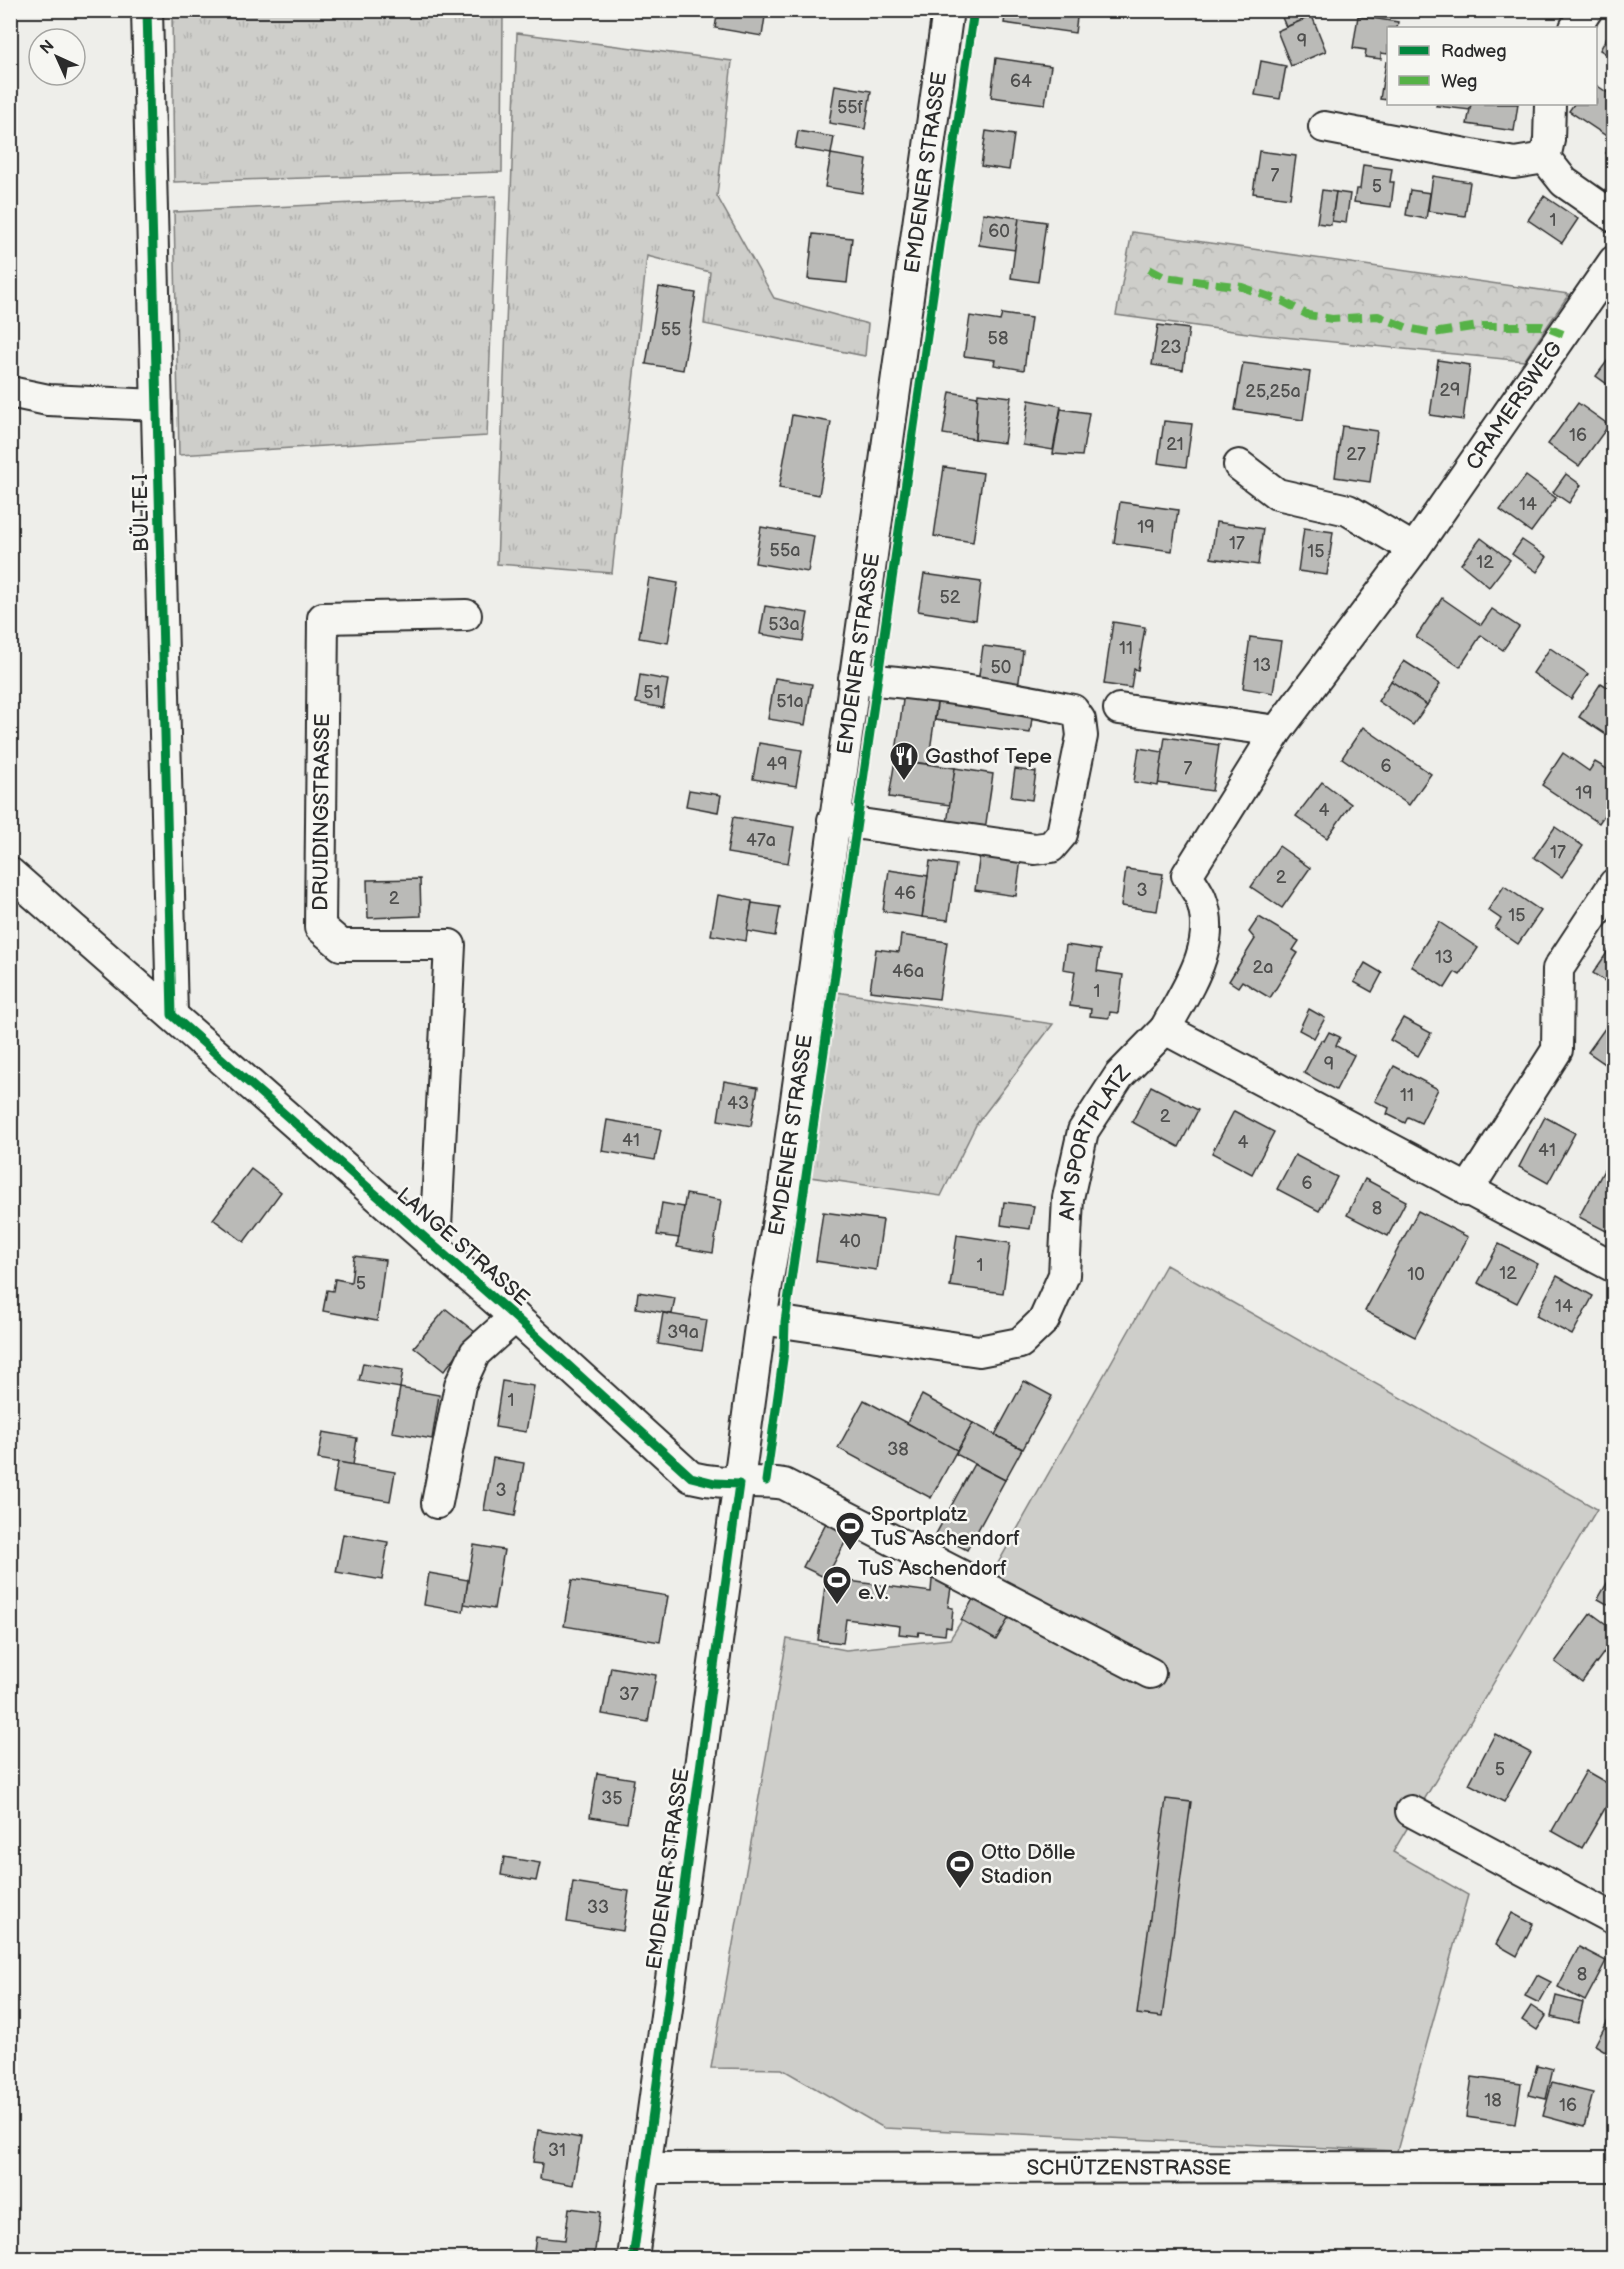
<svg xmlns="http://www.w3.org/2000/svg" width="1624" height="2269" viewBox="0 0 1624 2269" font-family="'Balsamiq Sans',sans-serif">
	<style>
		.grass { fill: url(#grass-tufts); stroke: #7c7c7a; stroke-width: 1.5 }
		.forest { fill: url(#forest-crowns); stroke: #7c7c7a; stroke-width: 1.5 }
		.park { fill: #cececa; stroke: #7c7c7a; stroke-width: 1.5 }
		.building { fill: #babab7; stroke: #2b2b2b; stroke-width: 1.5 }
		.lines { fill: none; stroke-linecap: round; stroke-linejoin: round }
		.minor-casing { stroke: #2b2b2b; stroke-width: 34 }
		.minor { stroke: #f6f6f2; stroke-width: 30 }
		.quiet { stroke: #56b246; stroke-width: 8; stroke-dasharray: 15 8; stroke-linecap: butt }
		.cycleway-casing { stroke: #f6f6f2; stroke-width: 13 }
		.cycleway { stroke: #00873e; stroke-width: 9 }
		.labels { text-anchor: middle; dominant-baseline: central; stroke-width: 5; stroke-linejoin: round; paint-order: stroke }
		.number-label { font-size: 18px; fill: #4f4f4e }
		.street-label { font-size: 21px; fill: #2b2b2b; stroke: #f6f6f2 }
		.poi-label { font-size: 21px; fill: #2b2b2b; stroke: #f6f6f2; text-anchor: start }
	</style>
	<defs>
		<pattern id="grass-tufts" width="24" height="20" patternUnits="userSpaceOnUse" patternTransform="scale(1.5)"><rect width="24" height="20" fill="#cececa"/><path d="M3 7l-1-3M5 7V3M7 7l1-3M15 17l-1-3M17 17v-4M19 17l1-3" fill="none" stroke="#b1b1ae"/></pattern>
		<pattern id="forest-crowns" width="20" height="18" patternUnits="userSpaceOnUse" patternTransform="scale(1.5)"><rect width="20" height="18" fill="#cececa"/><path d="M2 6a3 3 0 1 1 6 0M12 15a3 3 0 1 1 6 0" fill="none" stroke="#b1b1ae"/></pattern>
	</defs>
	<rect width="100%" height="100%" fill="#eeeeea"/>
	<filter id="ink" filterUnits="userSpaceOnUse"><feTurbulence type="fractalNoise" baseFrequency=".0167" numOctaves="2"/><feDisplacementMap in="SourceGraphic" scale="12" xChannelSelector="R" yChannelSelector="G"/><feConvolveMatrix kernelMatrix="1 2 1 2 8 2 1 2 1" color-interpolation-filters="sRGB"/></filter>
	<g filter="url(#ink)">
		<g class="grass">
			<polygon points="172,11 503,11 502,172 174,182"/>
			<polygon points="517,33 732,61 717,196 774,298 868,324 865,356 704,324 710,272 647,256 612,573 497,564"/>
			<polygon points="496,196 487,436 179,455 174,212"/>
			<polygon points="836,992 1053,1024 976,1125 941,1196 810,1177"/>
		</g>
		<polygon class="forest" points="1132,232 1569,294 1524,361 1262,335 1116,315"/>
		<polygon class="park" points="1166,1265 1597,1509 1393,1852 1468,1895 1397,2151 884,2128 782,2069 711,2068 787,1639 846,1650 950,1639 993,1572"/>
		<g class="building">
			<polygon points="718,10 766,10 762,36 715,28"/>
			<polygon points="1006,10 1078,10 1075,33 1004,23"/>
			<polygon points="1279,10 1307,10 1310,17 1286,27"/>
			<polygon points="1312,16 1326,51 1291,66 1277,31"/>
			<polygon points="1358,16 1398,22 1397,28 1388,28 1388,54 1381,53 1381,59 1365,57 1366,50 1353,48"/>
			<polygon points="1613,27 1614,28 1614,59 1600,50"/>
			<polygon points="996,58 1051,66 1045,104 991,97"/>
			<polygon points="1261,61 1286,66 1280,99 1255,95"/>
			<polygon points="1386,62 1388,62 1388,100 1380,99"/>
			<polygon points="835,85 871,91 865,129 829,123"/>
			<polygon points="1596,85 1614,97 1614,141 1569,111 1574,104 1596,104"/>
			<polygon points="1437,104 1471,104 1470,110 1436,106"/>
			<polygon points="1471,104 1518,104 1514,131 1467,124"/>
			<polygon points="798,131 834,137 831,154 795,148"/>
			<polygon points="986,131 1014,135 1009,170 981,166"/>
			<polygon points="1614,142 1614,158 1606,153"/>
			<polygon points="1259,151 1296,156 1290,198 1253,193"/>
			<polygon points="831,154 867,160 862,193 825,187"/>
			<polygon points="1363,165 1392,169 1390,182 1394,182 1391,207 1354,202 1356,189 1360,189"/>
			<polygon points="1433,176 1470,182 1465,216 1428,211"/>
			<polygon points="1322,190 1336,192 1331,225 1317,223"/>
			<polygon points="1410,190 1430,193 1426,219 1406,215"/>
			<polygon points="1336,192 1350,194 1346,223 1332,221"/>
			<polygon points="1544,196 1578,219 1562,243 1528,220"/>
			<polygon points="983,213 1019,218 1015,250 979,245"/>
			<polygon points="1019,218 1046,222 1038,282 1011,278"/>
			<polygon points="813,234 852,238 847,283 808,279"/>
			<polygon points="659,287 696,293 683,370 646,364"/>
			<polygon points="1002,314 1031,318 1024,370 994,365 995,360 964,356 970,316 1000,321"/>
			<polygon points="1158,325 1189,329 1183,370 1152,365"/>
			<polygon points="1614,352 1614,389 1596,376"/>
			<polygon points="1438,360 1470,365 1463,420 1430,415"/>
			<polygon points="1243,363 1310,372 1303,420 1235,410"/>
			<polygon points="950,392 978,397 975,439 943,434"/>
			<polygon points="978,393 1011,397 1004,443 975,439"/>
			<polygon points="1029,400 1061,406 1053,450 1023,445"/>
			<polygon points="1578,403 1609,425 1579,466 1548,444"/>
			<polygon points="1061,409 1089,413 1082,456 1053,454"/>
			<polygon points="792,415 831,422 819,495 779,488"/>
			<polygon points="1164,421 1192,424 1186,467 1158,463"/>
			<polygon points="1342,426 1377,431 1370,482 1335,477"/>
			<polygon points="944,467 983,473 973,542 934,536"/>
			<polygon points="1566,474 1581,485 1569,503 1553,492"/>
			<polygon points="1526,476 1556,498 1531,532 1500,510"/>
			<polygon points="1120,502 1178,510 1172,551 1114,543"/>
			<polygon points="1216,522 1263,529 1258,565 1211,558"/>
			<polygon points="761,527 814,536 808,572 755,563"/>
			<polygon points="1304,528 1333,532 1327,575 1298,571"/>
			<polygon points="1481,538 1510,560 1489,587 1461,564"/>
			<polygon points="1522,540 1547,557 1537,572 1512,554"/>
			<polygon points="924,574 981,582 976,620 918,611"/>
			<polygon points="649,578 678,583 668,643 639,638"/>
			<polygon points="1442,598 1481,625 1492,609 1519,627 1503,650 1481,635 1460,667 1416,637"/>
			<polygon points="765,606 808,613 803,641 760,634"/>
			<polygon points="1113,622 1145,627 1138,670 1134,669 1131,688 1104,684"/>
			<polygon points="1250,637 1281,641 1273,693 1243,688"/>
			<polygon points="983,646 1023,651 1018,688 978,682"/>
			<polygon points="1550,648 1588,674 1571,699 1533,673"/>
			<polygon points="1404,661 1440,684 1427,705 1391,681"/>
			<polygon points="640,675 668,680 663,708 636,703"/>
			<polygon points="775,678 812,684 805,725 768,719"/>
			<polygon points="1391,681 1427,705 1413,725 1378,701"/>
			<polygon points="1601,683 1614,691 1614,740 1579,717"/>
			<polygon points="905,685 939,689 928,764 895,760"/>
			<polygon points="939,689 1034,703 1030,733 935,720"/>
			<polygon points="1363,727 1431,774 1409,805 1342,758"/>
			<polygon points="1165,737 1219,745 1212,791 1158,783"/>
			<polygon points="759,743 802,750 796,786 753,779"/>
			<polygon points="1139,748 1163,752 1158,786 1134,782"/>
			<polygon points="1563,753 1589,771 1595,762 1614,773 1614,801 1599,823 1542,785"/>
			<polygon points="895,760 955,768 950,805 889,797"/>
			<polygon points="955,768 993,774 985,830 947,824"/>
			<polygon points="1015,769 1036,772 1032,800 1011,797"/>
			<polygon points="1322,782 1351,804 1327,838 1296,816"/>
			<polygon points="689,790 721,795 718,812 686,806"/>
			<polygon points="733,817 794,827 788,863 727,853"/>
			<polygon points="1555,827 1583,846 1562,877 1534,857"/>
			<polygon points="981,846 1022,852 1016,896 975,890"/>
			<polygon points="1279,846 1310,868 1282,908 1251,887"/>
			<polygon points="930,861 956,865 948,920 922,917"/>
			<polygon points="1126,869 1163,874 1157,911 1121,906"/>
			<polygon points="889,870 928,876 922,917 883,911"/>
			<polygon points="420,879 421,916 368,918 367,880"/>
			<polygon points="1504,886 1541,911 1518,944 1495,928 1501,919 1488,910"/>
			<polygon points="718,895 752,901 746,941 711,935"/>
			<polygon points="752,903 780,907 775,936 747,931"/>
			<polygon points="1259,917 1299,941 1293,950 1298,953 1270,998 1242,981 1238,987 1229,981 1255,939 1249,932"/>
			<polygon points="1439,922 1478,948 1460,975 1455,972 1445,988 1411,966"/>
			<polygon points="901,935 947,942 939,999 870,991 876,949 899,952"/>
			<polygon points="1066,945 1100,950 1097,971 1123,975 1118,1013 1110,1012 1109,1018 1090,1016 1091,1009 1070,1006 1075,971 1063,969"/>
			<polygon points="1611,947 1614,948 1614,987 1593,973"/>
			<polygon points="1365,963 1382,973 1372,992 1354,982"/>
			<polygon points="1309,1009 1325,1018 1314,1038 1299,1030"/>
			<polygon points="1403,1018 1431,1033 1418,1056 1390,1040"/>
			<polygon points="1608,1024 1614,1028 1614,1070 1588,1052"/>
			<polygon points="1329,1032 1340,1037 1336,1046 1354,1055 1336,1090 1304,1073 1321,1040 1324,1041"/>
			<polygon points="1394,1066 1438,1089 1421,1123 1408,1117 1405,1123 1387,1114 1389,1108 1375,1101"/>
			<polygon points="724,1081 758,1087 751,1126 718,1120"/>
			<polygon points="1151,1086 1198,1110 1179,1147 1132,1122"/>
			<polygon points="1234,1111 1274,1132 1252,1174 1212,1153"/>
			<polygon points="1545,1117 1575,1133 1548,1183 1519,1167"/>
			<polygon points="607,1120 661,1129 655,1160 602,1151"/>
			<polygon points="1295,1155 1337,1177 1319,1211 1277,1189"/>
			<polygon points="251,1169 281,1192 244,1242 213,1219"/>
			<polygon points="1604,1170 1614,1175 1614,1235 1579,1217"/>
			<polygon points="1365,1179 1406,1201 1388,1236 1347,1215"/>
			<polygon points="686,1194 721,1200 713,1253 677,1247"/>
			<polygon points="1004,1202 1034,1206 1030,1229 1001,1225"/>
			<polygon points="662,1203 684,1207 679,1238 657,1235"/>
			<polygon points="1418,1211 1468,1237 1415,1337 1365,1311"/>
			<polygon points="823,1212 883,1220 876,1270 816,1261"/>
			<polygon points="957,1235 1010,1243 1003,1293 950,1286"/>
			<polygon points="1499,1244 1538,1264 1517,1303 1478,1283"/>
			<polygon points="354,1256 385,1260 377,1321 323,1311 327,1290 333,1291 335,1279 351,1282"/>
			<polygon points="1557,1276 1593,1296 1572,1335 1536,1316"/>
			<polygon points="638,1292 675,1298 672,1314 636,1308"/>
			<polygon points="446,1309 475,1332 444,1371 414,1347"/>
			<polygon points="663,1313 707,1320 702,1351 658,1344"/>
			<polygon points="363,1363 403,1370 400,1388 359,1381"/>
			<polygon points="502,1381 534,1386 526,1432 495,1427"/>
			<polygon points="1024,1381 1052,1396 1023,1449 995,1435"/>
			<polygon points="400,1388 439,1395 432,1439 392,1432"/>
			<polygon points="922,1395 973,1423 957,1451 907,1423"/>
			<polygon points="864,1400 957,1450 931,1498 838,1448"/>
			<polygon points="973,1423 1022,1449 1005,1480 956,1454"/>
			<polygon points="323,1432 357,1438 353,1465 318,1459"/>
			<polygon points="493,1458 524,1463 515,1516 484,1510"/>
			<polygon points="338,1462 395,1472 390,1501 333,1492"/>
			<polygon points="974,1464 1005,1480 967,1550 936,1534"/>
			<polygon points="826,1523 849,1535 826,1578 803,1567"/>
			<polygon points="343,1534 388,1542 382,1580 336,1572"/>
			<polygon points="474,1545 504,1550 494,1609 464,1604"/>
			<polygon points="1614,1571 1614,1608 1598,1599"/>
			<polygon points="429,1573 468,1580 463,1612 424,1605"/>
			<polygon points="826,1578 931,1592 932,1579 952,1581 948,1607 953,1608 951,1628 946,1627 945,1635 919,1632 918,1636 899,1634 900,1626 846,1619 843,1643 818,1640"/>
			<polygon points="572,1580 668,1596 660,1642 564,1626"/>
			<polygon points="976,1594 1011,1614 996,1640 961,1620"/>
			<polygon points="1591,1613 1614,1630 1614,1639 1582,1682 1555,1662"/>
			<polygon points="611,1667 656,1675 648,1722 602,1714"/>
			<polygon points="1495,1734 1531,1753 1504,1802 1469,1784"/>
			<polygon points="1586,1771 1614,1787 1614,1793 1582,1848 1552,1831"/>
			<polygon points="597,1773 634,1779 627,1823 590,1817"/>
			<polygon points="1166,1799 1191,1802 1162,2017 1137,2014"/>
			<polygon points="504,1857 540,1863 536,1881 501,1875"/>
			<polygon points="573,1882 629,1891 623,1931 567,1922"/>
			<polygon points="1512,1913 1533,1924 1517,1956 1496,1944"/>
			<polygon points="1579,1947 1606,1961 1585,2001 1558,1987"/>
			<polygon points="1537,1975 1551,1982 1539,2003 1525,1996"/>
			<polygon points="1556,1996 1583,2003 1578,2023 1551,2017"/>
			<polygon points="1531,2006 1546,2016 1537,2030 1522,2020"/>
			<polygon points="1610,2017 1614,2019 1612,2055 1595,2045"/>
			<polygon points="1537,2065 1553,2069 1546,2099 1529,2095"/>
			<polygon points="1472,2077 1521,2084 1515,2124 1466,2117"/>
			<polygon points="1552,2083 1593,2093 1584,2127 1543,2116"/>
			<polygon points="538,2130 581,2138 573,2185 540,2179 542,2163 533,2162"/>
			<polygon points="569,2208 600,2212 594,2258 533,2258 536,2237 565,2240"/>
		</g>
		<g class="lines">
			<g class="minor-casing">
				<g id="minor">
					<polyline points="147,10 172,1015"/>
					<polyline points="1575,28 1587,10"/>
					<polyline points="1550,104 1549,140 1545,158 1564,182 1614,217"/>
					<polyline points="1324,127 1514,163 1545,158"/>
					<polyline points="10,392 48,400 157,405"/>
					<polyline points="1239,465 1277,494 1348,510 1414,549"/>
					<polyline points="1119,709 1277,731"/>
					<path d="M 833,820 L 1035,849 L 1051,847 L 1062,834 L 1082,736 L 1080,720 L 1073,710 C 1001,694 928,684 854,678"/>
					<path d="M 10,873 L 515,1317 L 691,1477 C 726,1486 751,1479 784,1484 L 1150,1673"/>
					<path id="s1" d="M 1165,1029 C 1186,990 1219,945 1201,899 C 1198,891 1191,882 1187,875 L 1277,731 L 1414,549 L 1614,261"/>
					<polyline points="1467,1191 1557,1050 1558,969 1614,884"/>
					<path id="s2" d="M 435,1247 L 450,945 L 341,945 L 320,927 L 323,618 L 466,615"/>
					<path id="s3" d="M 761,1319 L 979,1351 L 1020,1343 L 1044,1320 L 1064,1275 L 1068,1198 L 1083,1131 L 1119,1076 L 1165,1029 L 1614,1267"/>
					<polyline points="437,1503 460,1385 475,1353 515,1317"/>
					<polyline points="1411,1811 1614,1919"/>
					<path id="s4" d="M 646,2168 L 1614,2167"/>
					<path id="s5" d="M 633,2258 L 761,1319 L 784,1186 L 948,10"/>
				</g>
			</g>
			<use href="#minor" class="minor"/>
			<g class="quiet">
				<polyline points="1613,262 1614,263"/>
				<polyline points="1149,269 1164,277 1242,287 1284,302 1308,315 1332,319 1378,316 1408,328 1433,333 1479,326 1542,326 1563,334"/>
			</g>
			<g class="cycleway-casing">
				<g id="cycleway">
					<polyline points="147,10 172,1015 515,1317 691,1477 715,1483 739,1484 633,2258"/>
					<polyline points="766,1481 784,1352 785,1322 974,10"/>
				</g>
			</g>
			<use href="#cycleway" class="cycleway"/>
		</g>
	</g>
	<defs>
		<g id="restaurant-pin" transform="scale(1.5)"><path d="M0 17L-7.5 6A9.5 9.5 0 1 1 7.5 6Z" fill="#2b2b2b" stroke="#f6f6f2"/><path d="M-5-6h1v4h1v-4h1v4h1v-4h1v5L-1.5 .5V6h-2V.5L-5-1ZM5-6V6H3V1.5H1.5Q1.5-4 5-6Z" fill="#fff"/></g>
		<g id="stadium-pin" transform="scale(1.5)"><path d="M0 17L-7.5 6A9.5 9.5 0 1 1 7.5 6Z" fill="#2b2b2b" stroke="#f6f6f2"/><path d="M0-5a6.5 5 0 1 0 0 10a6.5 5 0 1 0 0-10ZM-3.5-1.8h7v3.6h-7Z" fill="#fff"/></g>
	</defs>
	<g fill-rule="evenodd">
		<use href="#restaurant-pin" x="904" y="756"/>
		<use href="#stadium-pin" x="850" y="1526"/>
		<use href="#stadium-pin" x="837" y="1580"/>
		<use href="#stadium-pin" x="960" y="1864"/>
	</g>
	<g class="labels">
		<g class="number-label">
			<text x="1302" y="41">9</text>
			<text x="1021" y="81">64</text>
			<text x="850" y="107">55f</text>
			<text x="1275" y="175">7</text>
			<text x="1377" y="186">5</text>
			<text x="1553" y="220">1</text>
			<text x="999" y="231">60</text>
			<text x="671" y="329">55</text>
			<text x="998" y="338">58</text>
			<text x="1171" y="347">23</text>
			<text x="1450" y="390">29</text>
			<text x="1273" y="391">25,25a</text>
			<text x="1578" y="435">16</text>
			<text x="1175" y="444">21</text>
			<text x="1356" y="454">27</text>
			<text x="1528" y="504">14</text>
			<text x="1146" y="527">19</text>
			<text x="1237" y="543">17</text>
			<text x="785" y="550">55a</text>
			<text x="1316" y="551">15</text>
			<text x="1485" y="562">12</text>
			<text x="950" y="597">52</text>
			<text x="784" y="624">53a</text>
			<text x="1126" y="648">11</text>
			<text x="1262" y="665">13</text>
			<text x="1001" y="667">50</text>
			<text x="652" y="692">51</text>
			<text x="790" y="701">51a</text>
			<text x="777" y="764">49</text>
			<text x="1386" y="766">6</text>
			<text x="1188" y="768">7</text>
			<text x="1584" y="793">19</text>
			<text x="1324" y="810">4</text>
			<text x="761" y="840">47a</text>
			<text x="1558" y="852">17</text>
			<text x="1281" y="877">2</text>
			<text x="1142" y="890">3</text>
			<text x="905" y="893">46</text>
			<text x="394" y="898">2</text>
			<text x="1517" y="915">15</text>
			<text x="1444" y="957">13</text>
			<text x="1263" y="967">2a</text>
			<text x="908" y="971">46a</text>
			<text x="1097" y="991">1</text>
			<text x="1329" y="1064">9</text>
			<text x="1407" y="1095">11</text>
			<text x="738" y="1103">43</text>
			<text x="1165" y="1116">2</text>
			<text x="631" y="1140">41</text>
			<text x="1243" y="1142">4</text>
			<text x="1547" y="1150">41</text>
			<text x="1307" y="1183">6</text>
			<text x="1377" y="1208">8</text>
			<text x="850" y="1241">40</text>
			<text x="980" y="1265">1</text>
			<text x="1508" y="1273">12</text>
			<text x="1416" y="1274">10</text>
			<text x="361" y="1283">5</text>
			<text x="1564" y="1306">14</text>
			<text x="683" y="1332">39a</text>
			<text x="511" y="1400">1</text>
			<text x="898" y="1449">38</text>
			<text x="501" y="1490">3</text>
			<text x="629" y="1694">37</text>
			<text x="1500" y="1769">5</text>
			<text x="612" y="1798">35</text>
			<text x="598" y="1907">33</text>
			<text x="1582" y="1974">8</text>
			<text x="1493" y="2100">18</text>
			<text x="1568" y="2105">16</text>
			<text x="557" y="2150">31</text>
		</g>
		<g class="street-label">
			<text stroke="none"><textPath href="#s5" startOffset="2106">EMDENER STRASSE</textPath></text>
			<text stroke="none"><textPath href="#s1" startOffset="740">CRAMERSWEG</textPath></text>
			<text transform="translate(141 513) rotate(-91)">BÜLTE I</text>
			<text stroke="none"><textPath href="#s5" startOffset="1620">EMDENER STRASSE</textPath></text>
			<text stroke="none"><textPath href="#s2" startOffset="554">DRUIDINGSTRASSE</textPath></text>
			<text stroke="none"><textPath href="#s5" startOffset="1134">EMDENER STRASSE</textPath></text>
			<text stroke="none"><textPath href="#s3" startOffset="483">AM SPORTPLATZ</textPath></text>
			<text transform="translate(463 1247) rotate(41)">LANGE STRASSE</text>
			<text transform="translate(668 1869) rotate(-82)">EMDENER STRASSE</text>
			<text stroke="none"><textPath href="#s4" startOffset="483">SCHÜTZENSTRASSE</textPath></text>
		</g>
		<g class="poi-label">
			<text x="925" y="756">Gasthof Tepe</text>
			<text x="871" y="1514">Sportplatz<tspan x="871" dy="24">TuS Aschendorf</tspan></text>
			<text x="858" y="1568">TuS Aschendorf<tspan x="858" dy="24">e.V.</tspan></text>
			<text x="981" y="1852">Otto Dölle<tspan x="981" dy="24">Stadion</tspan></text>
		</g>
	</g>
	<rect width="1624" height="2269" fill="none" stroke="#f6f6f2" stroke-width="36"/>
	<rect x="18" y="18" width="1588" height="2233" fill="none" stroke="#2b2b2b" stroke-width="2" filter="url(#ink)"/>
	<rect x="1387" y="27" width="210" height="78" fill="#f6f6f2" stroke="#a5a5a2" stroke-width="1.5"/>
	<rect x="1399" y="46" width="30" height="9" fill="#00873e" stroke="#a5a5a2" stroke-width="1.5"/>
	<text x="1441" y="57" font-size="18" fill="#2b2b2b">Radweg</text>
	<rect x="1399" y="76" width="30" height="9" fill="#56b246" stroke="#a5a5a2" stroke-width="1.5"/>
	<text x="1441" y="87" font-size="18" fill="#2b2b2b">Weg</text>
	<g transform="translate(57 57) rotate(315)"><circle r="28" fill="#f6f6f2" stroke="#a5a5a2" stroke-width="1.5"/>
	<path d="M0-4.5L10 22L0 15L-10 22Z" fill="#2b2b2b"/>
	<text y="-9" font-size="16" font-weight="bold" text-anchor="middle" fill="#2b2b2b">N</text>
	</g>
</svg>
